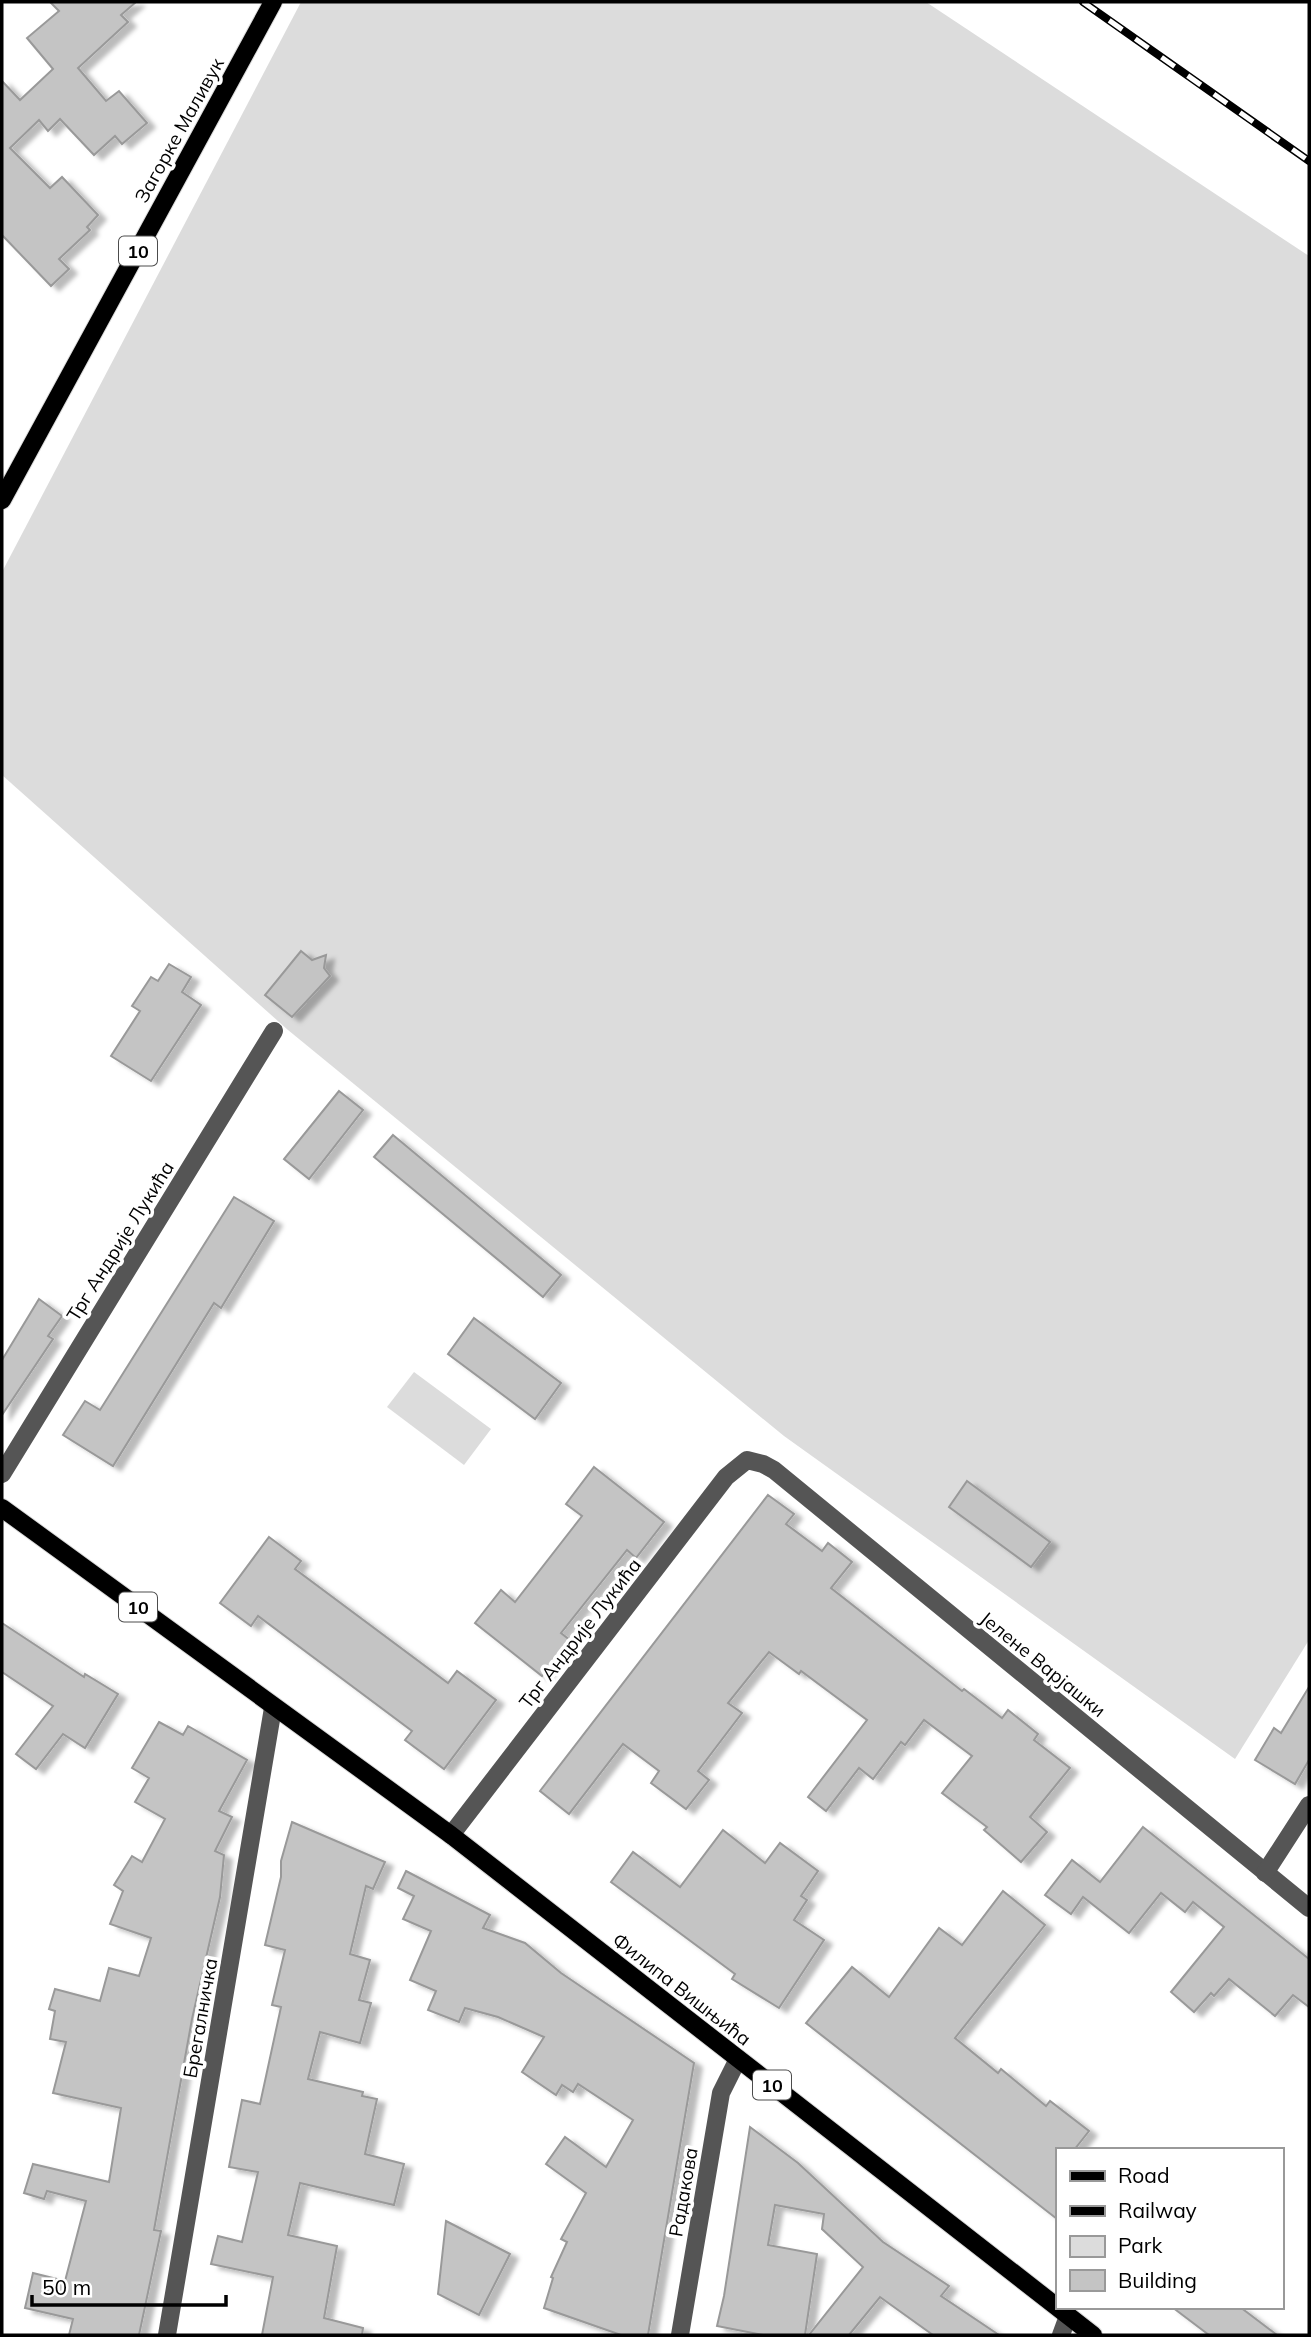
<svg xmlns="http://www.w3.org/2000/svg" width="1311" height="2337" viewBox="0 0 1311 2337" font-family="Mulish,sans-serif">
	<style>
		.green { fill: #dcdcdc }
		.building { fill: #c4c4c4; stroke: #999; stroke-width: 2; filter: url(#shadow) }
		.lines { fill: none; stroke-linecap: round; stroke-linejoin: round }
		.major-casing { stroke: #dbdbdb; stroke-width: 20 }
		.minor { stroke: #555; stroke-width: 18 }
		.major { stroke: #000; stroke-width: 18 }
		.rail-casing { stroke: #000; stroke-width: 8 }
		.rail { stroke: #fff; stroke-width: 5; stroke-dasharray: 16; stroke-linecap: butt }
		.labels { text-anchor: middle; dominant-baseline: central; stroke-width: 7; stroke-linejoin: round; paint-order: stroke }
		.shield { fill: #fff; stroke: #4c4c4c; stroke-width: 2 }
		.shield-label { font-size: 18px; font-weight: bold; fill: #000 }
		.street-label { font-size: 19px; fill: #000; stroke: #fff }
	</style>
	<defs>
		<filter id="shadow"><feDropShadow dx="8" dy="4.5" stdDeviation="2" flood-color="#0004"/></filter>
	</defs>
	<rect width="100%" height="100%" fill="#fff"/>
	<g class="green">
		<polygon points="301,2 926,2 1309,256 1309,1640 1235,1759 784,1436 288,1030 2,775 2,572"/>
		<polygon points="414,1372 491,1429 464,1465 387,1407"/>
	</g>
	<g class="building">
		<polygon points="50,2 136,2 121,15 128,22 78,68 106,101 119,91 147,123 122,144 115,136 94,155 60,119 48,131 39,120 10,148 50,188 62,177 98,215 87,227 90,230 59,259 69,269 51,286 2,235 2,81 20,100 53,69 27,38 59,11"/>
		<polygon points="301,951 312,960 326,955 324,968 330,976 292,1017 265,995"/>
		<polygon points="169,964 191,977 182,992 201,1005 151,1081 111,1056 140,1011 132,1006 151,977 158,981"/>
		<polygon points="339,1091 363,1110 309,1179 284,1159"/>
		<polygon points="393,1135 561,1275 543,1297 374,1157"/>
		<polygon points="234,1197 274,1221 221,1308 214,1303 113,1466 63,1435 85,1401 100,1410"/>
		<polygon points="39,1299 62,1316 48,1336 53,1339 2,1415 2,1360"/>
		<polygon points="474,1318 561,1383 535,1419 448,1354"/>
		<polygon points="594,1467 664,1522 636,1558 627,1550 561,1633 571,1641 542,1676 475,1623 501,1590 515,1602 582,1516 566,1504"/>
		<polygon points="967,1481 1050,1542 1031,1567 949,1507"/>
		<polygon points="768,1495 794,1514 786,1524 822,1551 828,1543 852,1562 831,1588 962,1691 964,1689 1002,1718 1008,1710 1038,1734 1034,1740 1070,1768 1030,1817 1047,1832 1021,1862 984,1830 987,1827 942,1793 972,1756 924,1720 905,1745 901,1742 873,1779 859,1768 826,1811 808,1797 867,1720 801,1671 799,1674 769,1652 728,1703 742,1713 698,1771 709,1780 686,1809 651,1783 659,1771 623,1744 569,1814 540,1791"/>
		<polygon points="269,1537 301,1561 295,1569 448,1683 457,1671 496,1700 444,1769 405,1740 412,1731 258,1616 251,1626 220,1603"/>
		<polygon points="2,1623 84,1677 85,1674 118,1694 85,1748 63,1734 36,1769 16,1754 53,1706 2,1672"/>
		<polygon points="1309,1687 1309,1760 1295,1784 1255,1760 1274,1728 1281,1733"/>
		<polygon points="159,1722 183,1735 188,1726 247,1760 219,1811 232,1817 215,1851 224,1855 220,1897 192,2019 154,2230 161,2231 139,2335 69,2335 73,2319 25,2308 33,2273 65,2281 86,2201 47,2191 44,2199 24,2193 33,2164 109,2182 121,2108 53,2093 66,2042 50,2039 55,2011 49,2009 55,1989 100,2001 109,1968 139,1976 151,1938 110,1924 123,1891 114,1885 132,1856 142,1862 165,1819 135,1802 149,1778 132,1768"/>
		<polygon points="292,1822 385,1862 373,1889 366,1886 350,1954 370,1960 359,2000 371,2003 360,2043 320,2032 308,2079 363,2092 362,2096 377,2099 365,2154 404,2164 394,2205 300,2183 288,2235 337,2246 324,2318 363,2328 362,2335 262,2335 273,2277 211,2264 218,2236 242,2242 258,2172 229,2167 242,2100 260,2104 281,2007 272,2005 285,1950 265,1945 281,1877 281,1861"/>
		<polygon points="1143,1827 1309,1959 1309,2007 1293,1995 1275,2016 1229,1979 1214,1996 1211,1993 1194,2012 1171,1992 1224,1927 1193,1902 1185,1912 1161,1893 1129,1933 1083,1897 1071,1914 1045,1895 1072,1860 1100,1882"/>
		<polygon points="723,1830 765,1863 780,1843 818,1871 801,1896 807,1900 794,1920 824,1940 779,2008 732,1979 735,1974 611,1882 633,1852 680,1887"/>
		<polygon points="406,1871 490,1915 483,1928 525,1943 561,1973 694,2063 648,2335 621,2335 544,2308 553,2278 551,2277 567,2242 561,2239 586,2193 546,2164 565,2137 606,2167 633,2120 578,2084 573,2092 562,2085 556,2095 522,2072 544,2037 498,2017 465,2008 459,2022 428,2010 436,1991 410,1980 431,1931 403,1919 414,1896 398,1888"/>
		<polygon points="1003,1891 1045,1925 955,2038 998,2073 1001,2069 1046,2106 1050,2101 1089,2131 1074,2150 1057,2150 1057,2219 806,2023 852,1967 889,1997 939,1928 962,1945"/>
		<polygon points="750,2127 798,2163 883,2242 949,2286 941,2296 999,2335 933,2335 880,2297 849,2335 809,2335 863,2267 822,2229 824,2214 775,2205 768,2245 817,2254 805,2335 763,2335 717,2326 724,2296"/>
		<polygon points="446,2221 510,2254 479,2315 438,2294"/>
		<polygon points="1172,2307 1240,2307 1277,2335 1209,2335"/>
	</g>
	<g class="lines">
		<g class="major-casing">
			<g id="major">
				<polyline points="2,500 273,2"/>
				<polyline points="2,1508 451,1835 1093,2335"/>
			</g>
		</g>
		<g class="minor">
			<polyline points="2,1474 274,1031"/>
			<polyline points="451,1835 726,1477 747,1460 763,1464 774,1470 1309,1908"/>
			<polyline points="1265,1873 1309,1805"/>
			<polyline points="167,2335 273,1708"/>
			<polyline points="680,2335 721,2093 738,2059"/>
			<polyline points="1061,2335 1068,2316"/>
		</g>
		<use href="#major" class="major"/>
		<g class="rail-casing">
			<polyline id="rail" points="1083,2 1309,161"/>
		</g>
		<use href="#rail" class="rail"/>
	</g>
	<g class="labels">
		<g class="shield">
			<rect x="119" y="236.5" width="38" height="29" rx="5"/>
			<rect x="119" y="1592.5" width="38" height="29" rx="5"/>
			<rect x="753" y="2070.5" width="38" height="29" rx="5"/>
		</g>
		<g class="shield-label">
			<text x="138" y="251">10</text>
			<text x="138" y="1607">10</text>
			<text x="772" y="2085">10</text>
		</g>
		<g class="street-label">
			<text transform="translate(179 130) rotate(-61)">Загорке Маливук</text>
			<text transform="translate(120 1241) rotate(-58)">Трг Андрије Лукића</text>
			<text transform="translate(580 1633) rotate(-52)">Трг Андрије Лукића</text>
			<text transform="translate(1043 1664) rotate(39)">Јелене Варјашки</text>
			<text transform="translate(682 1989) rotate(38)">Филипа Вишњића</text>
			<text transform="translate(200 2018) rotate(-80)">Брегалничка</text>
			<text transform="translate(683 2192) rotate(-80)">Радакова</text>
		</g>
	</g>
	<rect width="1311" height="2337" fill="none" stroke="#000000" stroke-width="7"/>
	<rect x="1056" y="2148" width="228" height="161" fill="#ffffff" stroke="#999999" stroke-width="2"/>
	<rect x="1070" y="2171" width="35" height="10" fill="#000000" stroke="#999999" stroke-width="2"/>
	<text x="1118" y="2183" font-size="21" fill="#000000">Road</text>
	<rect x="1070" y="2206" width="35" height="10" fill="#000000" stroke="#999999" stroke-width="2"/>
	<text x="1118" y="2218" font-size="21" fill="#000000">Railway</text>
	<rect x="1070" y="2236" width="35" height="21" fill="#dcdcdc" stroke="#999999" stroke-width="2"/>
	<text x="1118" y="2253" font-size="21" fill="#000000">Park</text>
	<rect x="1070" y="2270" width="35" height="21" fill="#c4c4c4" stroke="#999999" stroke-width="2"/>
	<text x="1118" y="2288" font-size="21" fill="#000000">Building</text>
	<path d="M32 2295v10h194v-10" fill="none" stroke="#000000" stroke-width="3.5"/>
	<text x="42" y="2295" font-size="21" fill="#000000" stroke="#ffffff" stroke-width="5" paint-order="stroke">50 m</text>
</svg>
